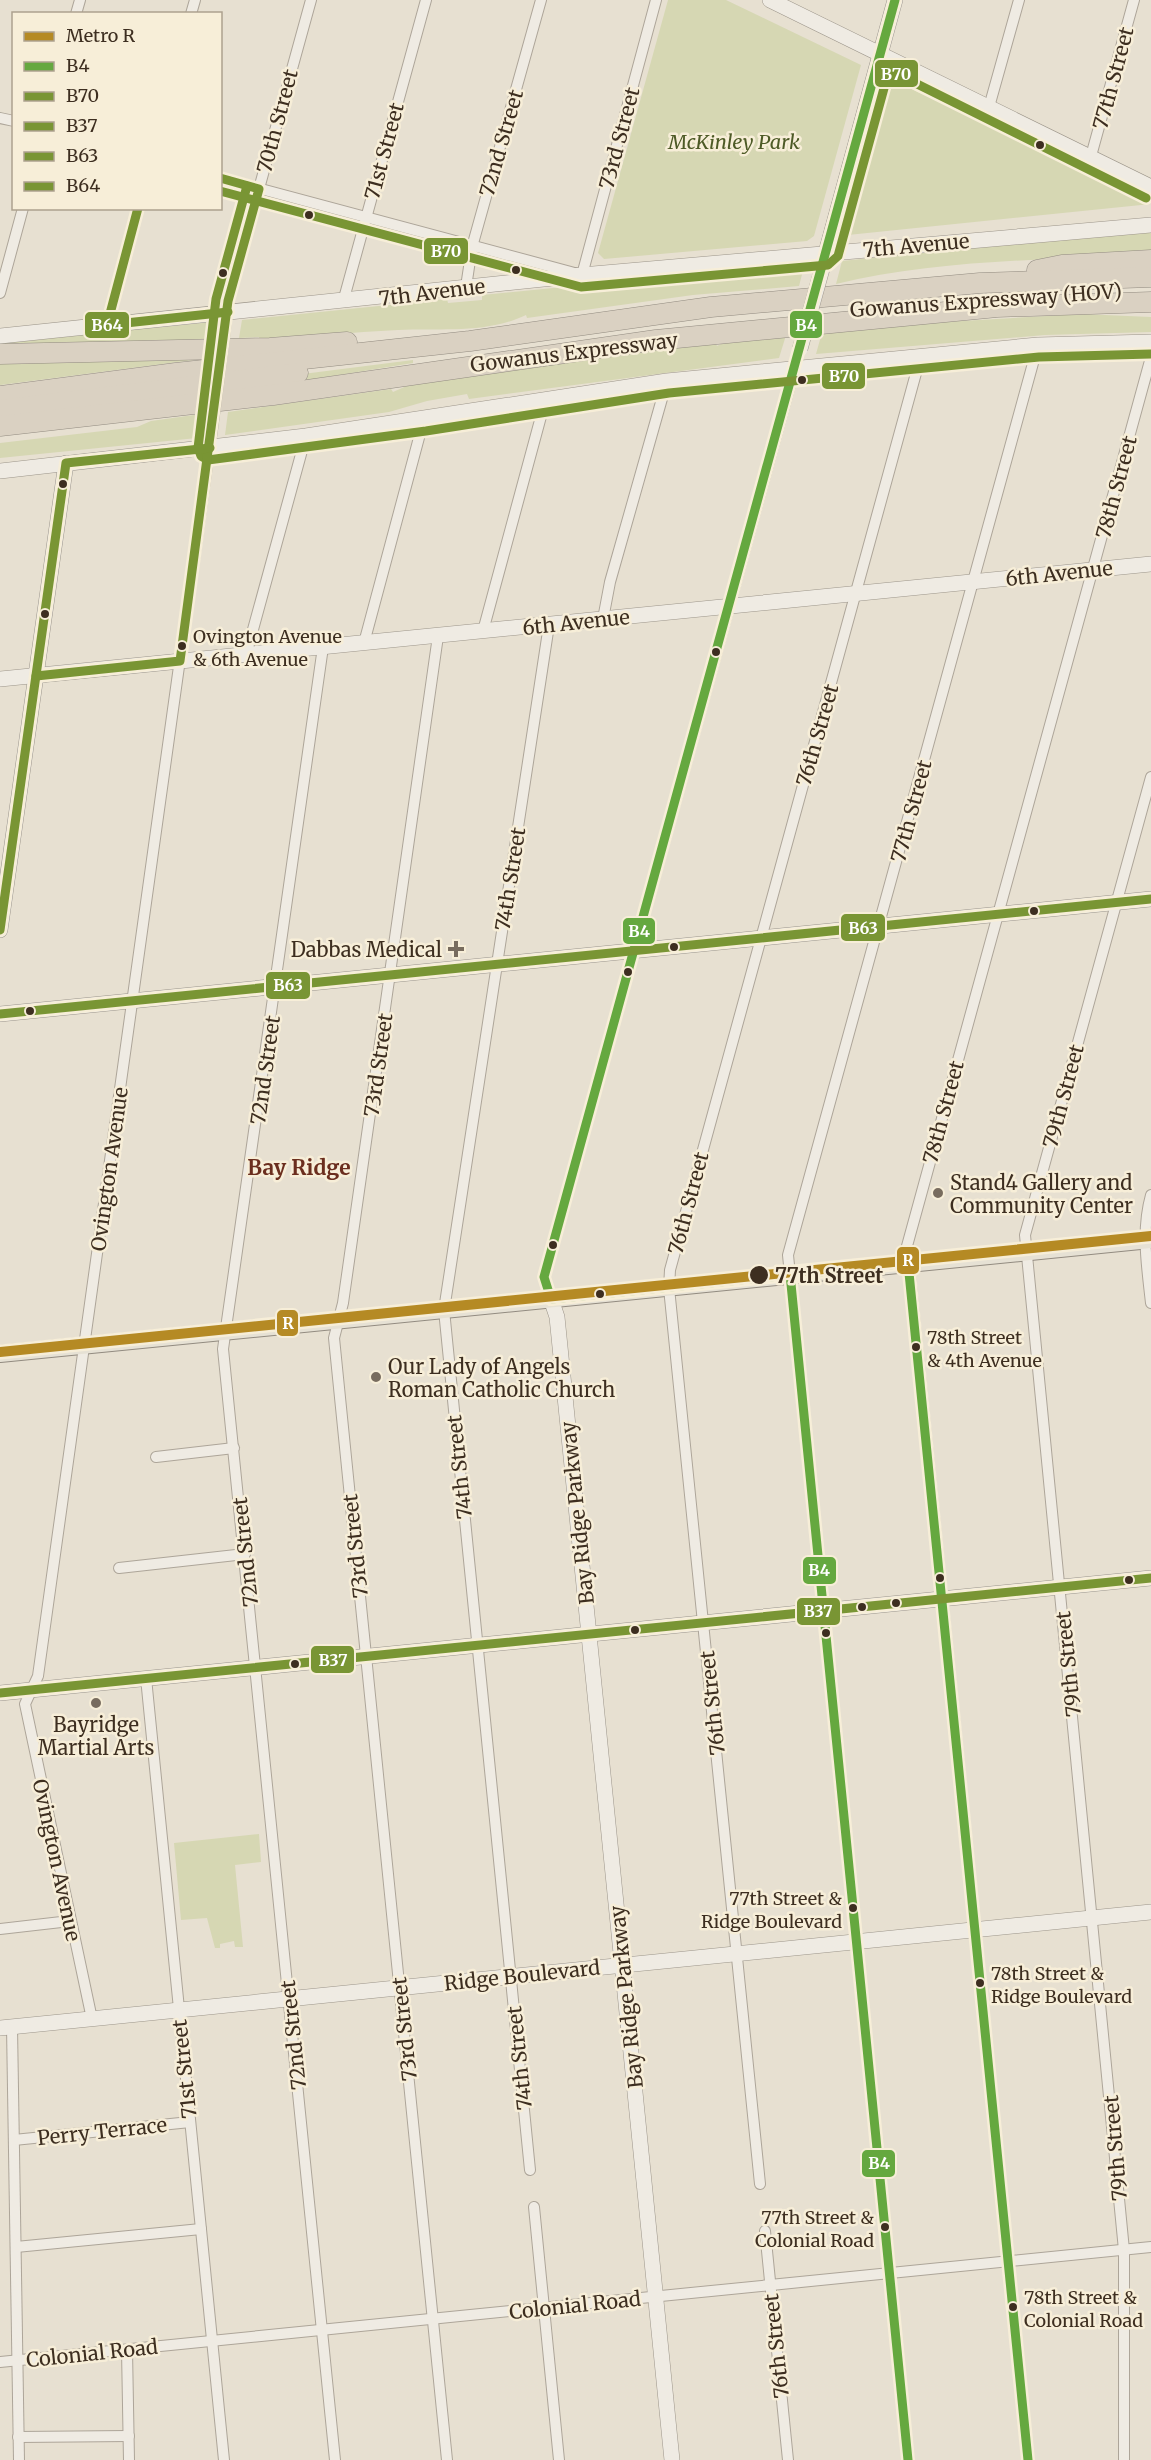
<svg xmlns="http://www.w3.org/2000/svg" width="1151" height="2460" viewBox="0 0 1151 2460" font-family="Merriweather,serif">
	<style>
		.green { fill: #d6d7b3 }
		.lines { fill: none; stroke-linecap: round; stroke-linejoin: round }
		.street-casing { stroke: #ada599; stroke-width: 12 }
		.secondary-casing { stroke: #9c958a; stroke-width: 16 }
		.primary-casing { stroke: #928b80; stroke-width: 18 }
		.highway-casing { stroke: #928b80; stroke-width: 21 }
		.street { stroke: #efebe3; stroke-width: 10 }
		.secondary { stroke: #efebe3; stroke-width: 15 }
		.primary { stroke: #e6e1d4; stroke-width: 16 }
		.highway { stroke: #dad1c2; stroke-width: 20 }
		.street-bridge-casing { stroke: #ada599; stroke-width: 12; stroke-linecap: butt }
		.secondary-bridge-casing { stroke: #9c958a; stroke-width: 16; stroke-linecap: butt }
		.street-bridge { stroke: #efebe3; stroke-width: 10 }
		.secondary-bridge { stroke: #efebe3; stroke-width: 15 }
		.bus-1-casing { stroke: #f7eed8; stroke-width: 14 }
		.bus-2-casing { stroke: #f7eed8; stroke-width: 14 }
		.bus-3-casing { stroke: #f7eed8; stroke-width: 14 }
		.bus-4-casing { stroke: #f7eed8; stroke-width: 14 }
		.bus-5-casing { stroke: #f7eed8; stroke-width: 14 }
		.bus-1 { stroke: #65a83f; stroke-width: 9 }
		.bus-2 { stroke: #799534; stroke-width: 9 }
		.bus-3 { stroke: #799534; stroke-width: 9 }
		.bus-4 { stroke: #799534; stroke-width: 9 }
		.bus-5 { stroke: #799534; stroke-width: 9 }
		.metro-1-casing { stroke: #f7eed8; stroke-width: 15 }
		.metro-1 { stroke: #b58a24; stroke-width: 10 }
		.bus-dot { fill: #3d2e20; stroke: #f7eed8; stroke-width: 2 }
		.poi-dot { fill: #786c5e; stroke: #f7eed8; stroke-width: 2 }
		.labels { text-anchor: middle; dominant-baseline: central; stroke-width: 5; stroke-linejoin: round; paint-order: stroke }
		.bus-label { font-size: 18px; fill: #3d2e20; stroke: #f7eed8; text-anchor: start }
		.street-label { font-size: 20px; fill: #3d2e20; stroke: #f7eed8 }
		.park-label { font-size: 20px; font-style: italic; fill: #4d5a26; stroke: #f7eed8 }
		.poi-label { font-size: 20px; fill: #3d2e20; stroke: #f7eed8; text-anchor: start }
		.stop-label { font-size: 20px; font-weight: bold; fill: #3d2e20; stroke: #f7eed8; text-anchor: start }
		.neighbourhood-label { font-size: 21px; font-weight: bold; fill: #6b2e1e; stroke: #f7eed8 }
		.line-badge { stroke: #f7eed8; stroke-width: 2 }
		.badge-label { font-size: 16px; text-anchor: middle; font-weight: bold; fill: #fff }
	</style>
	<rect width="100%" height="100%" fill="#e7e0d1"/>
	<g class="green">
		<polygon points="668,0 726,0 861,65 814,236 807,241 604,259 598,253"/>
		<polygon points="892,81 895,81 1151,204 848,235 888,84"/>
		<path d="M 1151,229 L 1151,256 C 1048,259 936,260 836,284 L 842,261 Z"/>
		<path d="M 805,263 L 799,286 L 693,295 L 527,318 L 526,315 C 486,334 441,328 398,330 C 352,332 306,337 260,341 L 259,337 L 239,338 L 242,320 L 447,299 L 448,303 L 482,300 L 482,295 Z"/>
		<polygon points="1081,314 1151,317 1151,332 1045,335 816,354 823,329"/>
		<polygon points="212,322 212,341 0,348 0,343"/>
		<polygon points="787,332 779,358 469,399 467,394 427,401 389,412 225,435 228,412 391,389 393,392 411,384 503,368 715,342 717,346 731,339"/>
		<polygon points="209,358 0,385 0,359"/>
		<polygon points="413,360 413,363 308,380 295,375"/>
		<polygon points="201,414 197,438 0,458 0,443 137,427 151,421"/>
		<polygon points="259,1834 261,1862 235,1865 243,1947 235,1947 234,1941 220,1944 220,1948 215,1948 207,1918 181,1920 174,1843"/>
	</g>
	<g class="lines">
		<g class="street-casing">
			<g id="street">
				<polyline points="76,14 80,0"/>
				<polyline points="191,14 195,0"/>
				<polyline points="989,107 1019,0"/>
				<polyline points="0,118 14,121"/>
				<polyline points="1091,156 1134,0"/>
				<polyline points="220,178 582,275 656,0"/>
				<polyline points="466,287 472,247 541,0"/>
				<polyline points="0,293 23,208"/>
				<polyline points="343,302 426,0"/>
				<polyline points="107,325 138,208"/>
				<polyline points="225,330 228,301 311,0"/>
				<polyline points="603,619 610,582 667,381"/>
				<polyline points="483,631 546,398"/>
				<polyline points="438,636 343,1303 334,1338 447,2460"/>
				<polyline points="364,643 424,419"/>
				<polyline points="323,647 223,1349 335,2460"/>
				<polyline points="246,655 306,436"/>
				<path d="M 1151,1195 C 1141,1231 1147,1266 1151,1303"/>
				<polyline points="551,1299 544,1277 795,367"/>
				<polyline points="156,1457 234,1448"/>
				<polyline points="119,1568 245,1554"/>
				<polyline points="146,1678 224,2460"/>
				<polyline points="0,1929 70,1921"/>
				<polyline points="92,2019 25,1704 38,1676 212,430"/>
				<polyline points="12,2027 19,2460"/>
				<polyline points="14,2140 190,2122"/>
				<polyline points="530,2170 444,1310 549,625"/>
				<polyline points="760,2184 669,1288 670,1270 921,355"/>
				<polyline points="534,2207 559,2460"/>
				<polyline points="765,2231 788,2460"/>
				<polyline points="16,2247 201,2229"/>
				<polyline points="127,2350 129,2460"/>
				<polyline points="0,2362 1151,2247"/>
				<polyline points="18,2437 129,2436"/>
				<polyline points="908,2460 788,1255 1038,345"/>
				<polyline points="1028,2460 907,1246 1151,357"/>
				<polyline points="1124,2460 1124,2250 1025,1235 1151,777"/>
			</g>
		</g>
		<g class="secondary-casing">
			<g id="secondary">
				<polyline points="770,0 1151,187"/>
				<polyline points="824,260 895,0"/>
				<polyline points="0,336 582,275 1151,225"/>
				<polyline points="0,471 306,436 667,381 1038,345 1151,342"/>
				<polyline points="0,679 1151,564"/>
				<polyline points="0,930 66,463"/>
				<polyline points="0,1014 1151,899"/>
				<polyline points="551,1299 557,1317 672,2460"/>
				<polyline points="0,1693 1151,1578"/>
				<polyline points="0,2028 1151,1912"/>
			</g>
		</g>
		<g class="primary-casing">
			<polyline id="primary" points="0,1354 1151,1240"/>
		</g>
		<g class="highway-casing">
			<g id="highway">
				<polyline points="1037,270 1062,265 1151,260"/>
				<polyline points="0,354 270,348 347,342"/>
				<polyline points="0,396 176,373 470,341 711,307 980,283 1151,277"/>
				<polyline points="0,410 298,373"/>
				<polyline points="0,426 273,395 656,340 997,307 1151,302"/>
			</g>
		</g>
		<use href="#street" class="street"/>
		<use href="#secondary" class="secondary"/>
		<use href="#primary" class="primary"/>
		<use href="#highway" class="highway"/>
		<g class="street-bridge-casing">
			<polyline id="street-bridge" points="212,430 225,330"/>
		</g>
		<g class="secondary-bridge-casing">
			<polyline id="secondary-bridge" points="800,349 822,269"/>
		</g>
		<use href="#street-bridge" class="street-bridge"/>
		<use href="#secondary-bridge" class="secondary-bridge"/>
		<g class="bus-1-casing">
			<g id="bus-1">
				<polyline points="790,1274 908,2460"/>
				<polyline points="551,1299 908,1263 1028,2460"/>
				<polyline points="551,1299 544,1277 895,0"/>
			</g>
		</g>
		<g class="bus-2-casing">
			<g id="bus-2">
				<polyline points="247,186 216,299 198,448 201,456 208,460 426,431 669,393 1039,357 1151,354"/>
				<polyline points="220,191 581,287 828,265 838,256 889,70 1146,198"/>
			</g>
		</g>
		<g class="bus-3-casing">
			<polyline id="bus-3" points="0,1693 1151,1578"/>
		</g>
		<g class="bus-4-casing">
			<polyline id="bus-4" points="0,1014 1151,899"/>
		</g>
		<g class="bus-5-casing">
			<g id="bus-5">
				<polyline points="138,208 107,325 228,312"/>
				<polyline points="36,676 180,661 228,301 259,189 220,178"/>
				<polyline points="0,930 66,463 210,448"/>
			</g>
		</g>
		<use href="#bus-1" class="bus-1"/>
		<use href="#bus-2" class="bus-2"/>
		<use href="#bus-3" class="bus-3"/>
		<use href="#bus-4" class="bus-4"/>
		<use href="#bus-5" class="bus-5"/>
		<g class="metro-1-casing">
			<polyline id="metro-1" points="0,1352 1151,1236"/>
		</g>
		<use href="#metro-1" class="metro-1"/>
	</g>
	<g class="bus-dot">
		<circle cx="1040" cy="145" r="5"/>
		<circle cx="309" cy="215" r="5"/>
		<circle cx="516" cy="270" r="5"/>
		<circle cx="223" cy="273" r="5"/>
		<circle cx="802" cy="380" r="5"/>
		<circle cx="63" cy="484" r="5"/>
		<circle cx="45" cy="614" r="5"/>
		<circle cx="182" cy="646" r="5"/>
		<circle cx="716" cy="652" r="5"/>
		<circle cx="1034" cy="911" r="5"/>
		<circle cx="674" cy="947" r="5"/>
		<circle cx="628" cy="972" r="5"/>
		<circle cx="30" cy="1011" r="5"/>
		<circle cx="553" cy="1245" r="5"/>
		<circle cx="759" cy="1275" r="10"/>
		<circle cx="600" cy="1294" r="5"/>
		<circle cx="916" cy="1347" r="5"/>
		<circle cx="940" cy="1578" r="5"/>
		<circle cx="1129" cy="1580" r="5"/>
		<circle cx="896" cy="1603" r="5"/>
		<circle cx="862" cy="1607" r="5"/>
		<circle cx="635" cy="1630" r="5"/>
		<circle cx="826" cy="1633" r="5"/>
		<circle cx="295" cy="1664" r="5"/>
		<circle cx="853" cy="1908" r="5"/>
		<circle cx="980" cy="1983" r="5"/>
		<circle cx="885" cy="2227" r="5"/>
		<circle cx="1013" cy="2307" r="5"/>
	</g>
	<g class="poi-dot">
		<path d="M453 940h6v6h6v6h-6v6h-6v-6h-6v-6h6z"/>
		<circle cx="938" cy="1193" r="6"/>
		<circle cx="376" cy="1377" r="6"/>
		<circle cx="96" cy="1703" r="6"/>
	</g>
	<g class="labels">
		<g class="bus-label">
			<text x="193" y="636">Ovington Avenue<tspan x="193" dy="23">&amp; 6th Avenue</tspan></text>
			<text x="927" y="1337">78th Street<tspan x="927" dy="23">&amp; 4th Avenue</tspan></text>
			<text x="842" y="1898" text-anchor="end">77th Street &amp;<tspan x="842" dy="23">Ridge Boulevard</tspan></text>
			<text x="991" y="1973">78th Street &amp;<tspan x="991" dy="23">Ridge Boulevard</tspan></text>
			<text x="874" y="2217" text-anchor="end">77th Street &amp;<tspan x="874" dy="23">Colonial Road</tspan></text>
			<text x="1024" y="2297">78th Street &amp;<tspan x="1024" dy="23">Colonial Road</tspan></text>
		</g>
		<g class="street-label">
			<text transform="translate(1113 78) rotate(-75)">77th Street</text>
			<text transform="translate(277 121) rotate(-75)">70th Street</text>
			<text transform="translate(619 138) rotate(-75)">73rd Street</text>
			<text transform="translate(501 143) rotate(-74)">72nd Street</text>
			<text transform="translate(384 151) rotate(-75)">71st Street</text>
			<text transform="translate(916 245) rotate(-5)">7th Avenue</text>
			<text transform="translate(432 292) rotate(-7)">7th Avenue</text>
			<text transform="translate(986 300) rotate(-4)">Gowanus Expressway (HOV)</text>
			<text transform="translate(574 352) rotate(-7)">Gowanus Expressway</text>
			<text transform="translate(1116 487) rotate(-75)">78th Street</text>
			<text transform="translate(1059 573) rotate(-6)">6th Avenue</text>
			<text transform="translate(576 622) rotate(-6)">6th Avenue</text>
			<text transform="translate(817 735) rotate(-74)">76th Street</text>
			<text transform="translate(911 811) rotate(-75)">77th Street</text>
			<text transform="translate(510 879) rotate(-81)">74th Street</text>
			<text transform="translate(378 1065) rotate(-82)">73rd Street</text>
			<text transform="translate(265 1070) rotate(-82)">72nd Street</text>
			<text transform="translate(1063 1096) rotate(-75)">79th Street</text>
			<text transform="translate(943 1112) rotate(-75)">78th Street</text>
			<text transform="translate(109 1169) rotate(-82)">Ovington Avenue</text>
			<text transform="translate(688 1203) rotate(-75)">76th Street</text>
			<text transform="translate(459 1467) rotate(-96)">74th Street</text>
			<text transform="translate(577 1513) rotate(-96)">Bay Ridge Parkway</text>
			<text transform="translate(355 1546) rotate(-96)">73rd Street</text>
			<text transform="translate(245 1552) rotate(-96)">72nd Street</text>
			<text transform="translate(1068 1664) rotate(-96)">79th Street</text>
			<text transform="translate(712 1703) rotate(-96)">76th Street</text>
			<text transform="translate(57 1860) rotate(78)">Ovington Avenue</text>
			<text transform="translate(522 1975) rotate(-6)">Ridge Boulevard</text>
			<text transform="translate(626 1997) rotate(-96)">Bay Ridge Parkway</text>
			<text transform="translate(404 2029) rotate(-96)">73rd Street</text>
			<text transform="translate(293 2035) rotate(-96)">72nd Street</text>
			<text transform="translate(519 2058) rotate(-96)">74th Street</text>
			<text transform="translate(184 2069) rotate(-96)">71st Street</text>
			<text transform="translate(102 2131) rotate(-6)">Perry Terrace</text>
			<text transform="translate(1115 2148) rotate(-95)">79th Street</text>
			<text transform="translate(575 2305) rotate(-6)">Colonial Road</text>
			<text transform="translate(776 2346) rotate(-96)">76th Street</text>
			<text transform="translate(92 2353) rotate(-6)">Colonial Road</text>
		</g>
		<g class="park-label">
			<text x="734" y="141">McKinley Park</text>
		</g>
		<g class="poi-label">
			<text x="442" y="949" text-anchor="end">Dabbas Medical</text>
			<text x="950" y="1182">Stand4 Gallery and<tspan x="950" dy="23">Community Center</tspan></text>
			<text x="388" y="1366">Our Lady of Angels<tspan x="388" dy="23">Roman Catholic Church</tspan></text>
			<text x="96" y="1724" text-anchor="middle">Bayridge<tspan x="96" dy="23">Martial Arts</tspan></text>
		</g>
		<g class="stop-label">
			<text x="775" y="1275">77th Street</text>
		</g>
		<g class="neighbourhood-label">
			<text x="299" y="1167">Bay Ridge</text>
		</g>
	</g>
	<g class="line-badge">
		<rect x="874" y="59" width="45" height="29" rx="6" fill="#799534"/>
		<rect x="423" y="237" width="46" height="28" rx="6" fill="#799534"/>
		<rect x="789" y="310" width="34" height="29" rx="6" fill="#65a83f"/>
		<rect x="84" y="311" width="46" height="28" rx="6" fill="#799534"/>
		<rect x="821" y="362" width="45" height="28" rx="6" fill="#799534"/>
		<rect x="840" y="913" width="46" height="29" rx="6" fill="#799534"/>
		<rect x="622" y="917" width="34" height="28" rx="6" fill="#65a83f"/>
		<rect x="265" y="971" width="46" height="29" rx="6" fill="#799534"/>
		<rect x="896" y="1246" width="24" height="29" rx="6" fill="#b58a24"/>
		<rect x="276" y="1309" width="23" height="28" rx="6" fill="#b58a24"/>
		<rect x="802" y="1556" width="35" height="29" rx="6" fill="#65a83f"/>
		<rect x="796" y="1597" width="45" height="29" rx="6" fill="#799534"/>
		<rect x="310" y="1645" width="45" height="29" rx="6" fill="#799534"/>
		<rect x="861" y="2149" width="35" height="29" rx="6" fill="#65a83f"/>
	</g>
	<g class="badge-label">
		<text x="896" y="80">B70</text>
		<text x="446" y="257">B70</text>
		<text x="806" y="331">B4</text>
		<text x="107" y="331">B64</text>
		<text x="844" y="382">B70</text>
		<text x="863" y="934">B63</text>
		<text x="639" y="937">B4</text>
		<text x="288" y="991">B63</text>
		<text x="908" y="1266">R</text>
		<text x="288" y="1329">R</text>
		<text x="819" y="1576">B4</text>
		<text x="818" y="1617">B37</text>
		<text x="333" y="1666">B37</text>
		<text x="879" y="2169">B4</text>
	</g>
	<rect x="12" y="12" width="210" height="198" fill="#f7eed8" stroke="#ada18e" stroke-width="1.5"/>
	<rect x="24" y="32" width="30" height="9" fill="#b58a24" stroke="#ada18e" stroke-width="1.5"/>
	<text x="66" y="42" font-size="18" fill="#3d2e20">Metro R</text>
	<rect x="24" y="62" width="30" height="9" fill="#65a83f" stroke="#ada18e" stroke-width="1.5"/>
	<text x="66" y="72" font-size="18" fill="#3d2e20">B4</text>
	<rect x="24" y="92" width="30" height="9" fill="#799534" stroke="#ada18e" stroke-width="1.5"/>
	<text x="66" y="102" font-size="18" fill="#3d2e20">B70</text>
	<rect x="24" y="122" width="30" height="9" fill="#799534" stroke="#ada18e" stroke-width="1.5"/>
	<text x="66" y="132" font-size="18" fill="#3d2e20">B37</text>
	<rect x="24" y="152" width="30" height="9" fill="#799534" stroke="#ada18e" stroke-width="1.5"/>
	<text x="66" y="162" font-size="18" fill="#3d2e20">B63</text>
	<rect x="24" y="182" width="30" height="9" fill="#799534" stroke="#ada18e" stroke-width="1.5"/>
	<text x="66" y="192" font-size="18" fill="#3d2e20">B64</text>
</svg>
